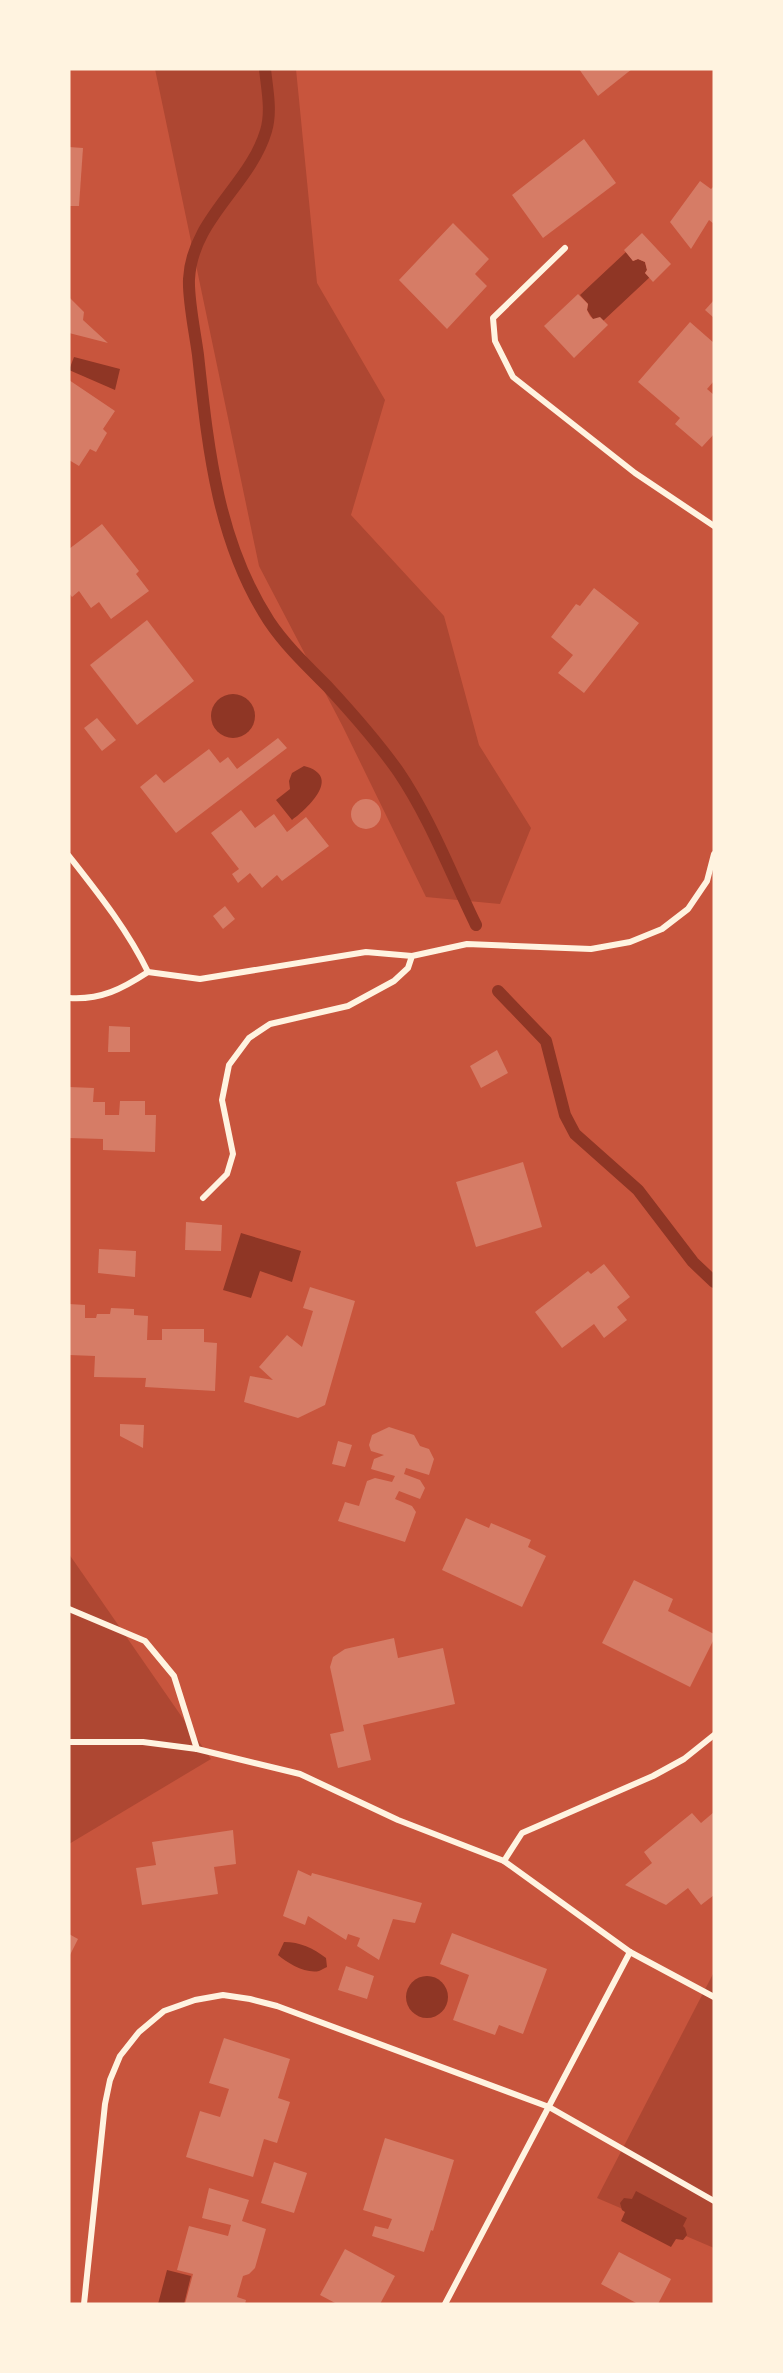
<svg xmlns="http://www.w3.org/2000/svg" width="783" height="2373" viewBox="0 0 783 2373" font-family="'Source Sans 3',sans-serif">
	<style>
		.green { fill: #ae4732 }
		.water { fill: #8f3625 }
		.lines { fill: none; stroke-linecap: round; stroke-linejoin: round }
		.stream { stroke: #8f3625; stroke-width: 12 }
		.building { fill: #d67c66 }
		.minor { stroke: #fff3e0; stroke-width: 6 }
	</style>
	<rect width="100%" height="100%" fill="#c8553d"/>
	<g class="green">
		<polygon points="155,69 296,69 317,283 385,400 351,515 444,616 479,745 531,828 500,904 426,897 343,727 259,566"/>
		<polygon points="69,1554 211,1759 69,1844"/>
		<polygon points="714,1972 714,2248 597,2198"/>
	</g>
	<g class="water">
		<polygon points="626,252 633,261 638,259 645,262 647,270 645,273 650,277 603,321 593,319 587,310 588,304 580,295"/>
		<polygon points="74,357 120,369 115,390 69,370"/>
		<circle cx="233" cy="716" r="22"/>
		<path d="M 304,766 C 343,776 308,808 292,820 L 276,800 L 290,789 L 289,781 L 292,773 Z"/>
		<polygon points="241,1233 301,1251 292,1282 260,1271 251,1298 223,1290"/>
		<path d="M 284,1942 C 300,1942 313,1948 326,1958 L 327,1967 C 324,1968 322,1970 319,1971 C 306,1974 287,1963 278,1955 Z"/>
		<circle cx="427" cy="1997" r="21"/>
		<polygon points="636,2191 687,2218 683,2226 685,2228 687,2235 683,2240 676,2239 671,2247 621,2221 625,2212 622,2210 620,2203 624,2198 632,2199"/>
		<polygon points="167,2270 191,2276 184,2304 158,2304"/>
	</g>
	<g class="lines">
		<g class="stream">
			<path d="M 265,69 C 267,89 272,111 266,131 C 250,185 192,219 189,279 C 188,300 195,332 198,355 C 208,447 217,541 269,621 C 285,645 307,666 327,686 C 352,713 376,740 398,771 C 430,818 451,874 476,925"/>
			<polyline points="498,991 546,1041 565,1115 575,1134 638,1190 693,1262 714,1282"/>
		</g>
	</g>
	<g class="building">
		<polygon points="579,69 632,69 598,96"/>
		<polygon points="584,139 616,183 543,238 512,195"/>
		<polygon points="69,147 83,148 79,206 69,206"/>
		<polygon points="700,181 711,189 714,186 714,224 709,220 691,249 670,222"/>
		<polygon points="453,223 489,259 475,274 487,286 447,329 399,280"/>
		<polygon points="642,233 671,264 653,282 645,273 647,270 645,262 638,259 633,261 624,250"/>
		<polygon points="578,294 588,304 587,310 590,316 593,319 600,317 608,325 574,358 544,326"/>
		<polygon points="69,297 84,312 83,320 108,343 69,333"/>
		<polygon points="714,300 714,318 705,310"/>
		<polygon points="690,322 714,343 714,381 707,389 714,395 714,434 702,447 675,424 680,418 638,382"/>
		<polygon points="69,380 115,411 103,429 107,433 96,452 90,449 79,466 69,460"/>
		<polygon points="102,524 139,571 136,574 149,591 111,619 99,602 91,608 79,591 72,597 69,593 69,549"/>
		<polygon points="594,588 639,623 584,693 558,673 573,655 551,637 576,604 580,606"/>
		<polygon points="147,620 194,681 137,725 90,665"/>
		<polygon points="97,718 116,740 102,751 84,728"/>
		<polygon points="278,738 287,748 176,833 140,787 156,774 164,783 209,749 220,763 228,757 237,769"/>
		<circle cx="366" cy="814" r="15"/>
		<polygon points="241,810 255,828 274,814 287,832 306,817 329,846 282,881 277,875 262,888 250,873 238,883 232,874 239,869 211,833"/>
		<polygon points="225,906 235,919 223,929 213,916"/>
		<polygon points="109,1026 130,1027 130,1052 108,1052"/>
		<polygon points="497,1050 508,1073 481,1088 470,1066"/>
		<polygon points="69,1087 94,1088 93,1102 105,1102 105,1115 119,1115 120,1101 145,1101 145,1115 156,1115 155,1152 103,1150 103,1139 69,1138"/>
		<polygon points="523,1162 542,1227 476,1247 456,1182"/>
		<polygon points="186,1222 222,1225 221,1251 185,1250"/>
		<polygon points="99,1249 136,1251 135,1277 98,1273"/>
		<polygon points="604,1264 630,1297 617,1307 627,1320 604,1338 594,1324 562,1348 535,1312 588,1271 591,1274"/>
		<polygon points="310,1287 355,1301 325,1405 298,1418 244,1402 250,1376 273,1380 259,1367 287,1335 302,1347 313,1311 303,1308"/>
		<polygon points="69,1304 85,1305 85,1318 96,1318 97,1314 110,1314 111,1308 134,1309 134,1315 148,1316 147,1340 162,1340 162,1329 204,1329 204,1342 217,1343 215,1391 145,1387 146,1378 94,1377 95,1356 69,1355"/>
		<polygon points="120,1424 144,1425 143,1448 120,1436"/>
		<polygon points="389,1427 414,1435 420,1446 429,1449 434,1459 429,1475 406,1468 404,1474 420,1480 425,1488 420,1499 399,1491 395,1499 412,1506 416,1512 405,1542 338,1521 345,1502 359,1506 367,1481 375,1478 392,1482 395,1476 371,1469 374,1459 384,1455 371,1451 369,1445 372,1435"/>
		<polygon points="338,1441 352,1445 345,1467 332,1464"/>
		<polygon points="466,1518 489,1528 491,1523 531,1540 528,1547 546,1556 522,1607 442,1570"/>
		<polygon points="634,1580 673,1599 668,1611 714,1634 714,1639 690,1687 602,1643"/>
		<polygon points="394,1638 398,1658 443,1648 455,1704 363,1725 371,1760 338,1768 330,1734 344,1731 330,1667 333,1657 345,1649"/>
		<polygon points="714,1812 714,1895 701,1905 688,1888 666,1905 625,1885 652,1863 644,1852 692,1813 701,1823"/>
		<polygon points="233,1830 236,1864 214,1867 218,1894 142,1905 136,1868 156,1865 152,1842"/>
		<polygon points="298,1870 311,1876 312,1873 422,1903 415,1923 393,1919 379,1960 357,1946 360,1938 348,1934 346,1940 308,1916 305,1925 283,1916"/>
		<polygon points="452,1933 547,1969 523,2034 499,2025 495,2035 453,2020 469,1975 440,1964"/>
		<polygon points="69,1934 78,1939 69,1957"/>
		<polygon points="346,1966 374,1976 367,1999 338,1990"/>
		<polygon points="224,2038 290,2059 278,2098 290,2102 277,2143 264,2139 253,2177 186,2157 200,2111 220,2117 229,2089 209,2083"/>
		<polygon points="385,2138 454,2160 433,2231 431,2230 424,2252 372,2236 375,2226 388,2229 392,2219 363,2210"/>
		<polygon points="274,2162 307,2173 294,2213 261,2203"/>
		<polygon points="209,2188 249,2200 242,2221 266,2229 255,2268 249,2274 243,2276 237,2297 246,2300 245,2304 185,2304 193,2274 177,2270 189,2226 228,2236 231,2225 202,2218"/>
		<polygon points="345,2249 395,2276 380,2304 337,2304 320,2295"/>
		<polygon points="619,2252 671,2279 658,2304 638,2304 601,2284"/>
	</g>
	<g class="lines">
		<g class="minor">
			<polyline points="565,248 493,318 495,341 513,377 635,473 714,526"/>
			<path d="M 69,856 C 98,893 127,929 148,972 L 200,979 L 366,952 L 412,956"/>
			<path d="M 69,998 C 101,1000 122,989 148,972"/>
			<polyline points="203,1198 227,1174 233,1154 222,1100 229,1065 249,1038 270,1024 348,1006 394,981 408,968 412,956 467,944 591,949 630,942 662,929 688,909 707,881 714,854"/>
			<polyline points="69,1609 145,1641 174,1676 197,1749"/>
			<polyline points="69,1742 143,1742 197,1749 300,1774 398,1820 504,1861 630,1952 714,1997"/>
			<polyline points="504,1861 522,1833 653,1776 684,1759 714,1735"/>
			<polyline points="84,2304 105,2104 110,2080 120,2056 139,2032 164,2011 195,2000 223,1995 250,1999 277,2006 549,2107 714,2201"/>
			<polyline points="445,2304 630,1952"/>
		</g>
	</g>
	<rect width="783" height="2373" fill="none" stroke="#fff3e0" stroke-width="141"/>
</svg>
